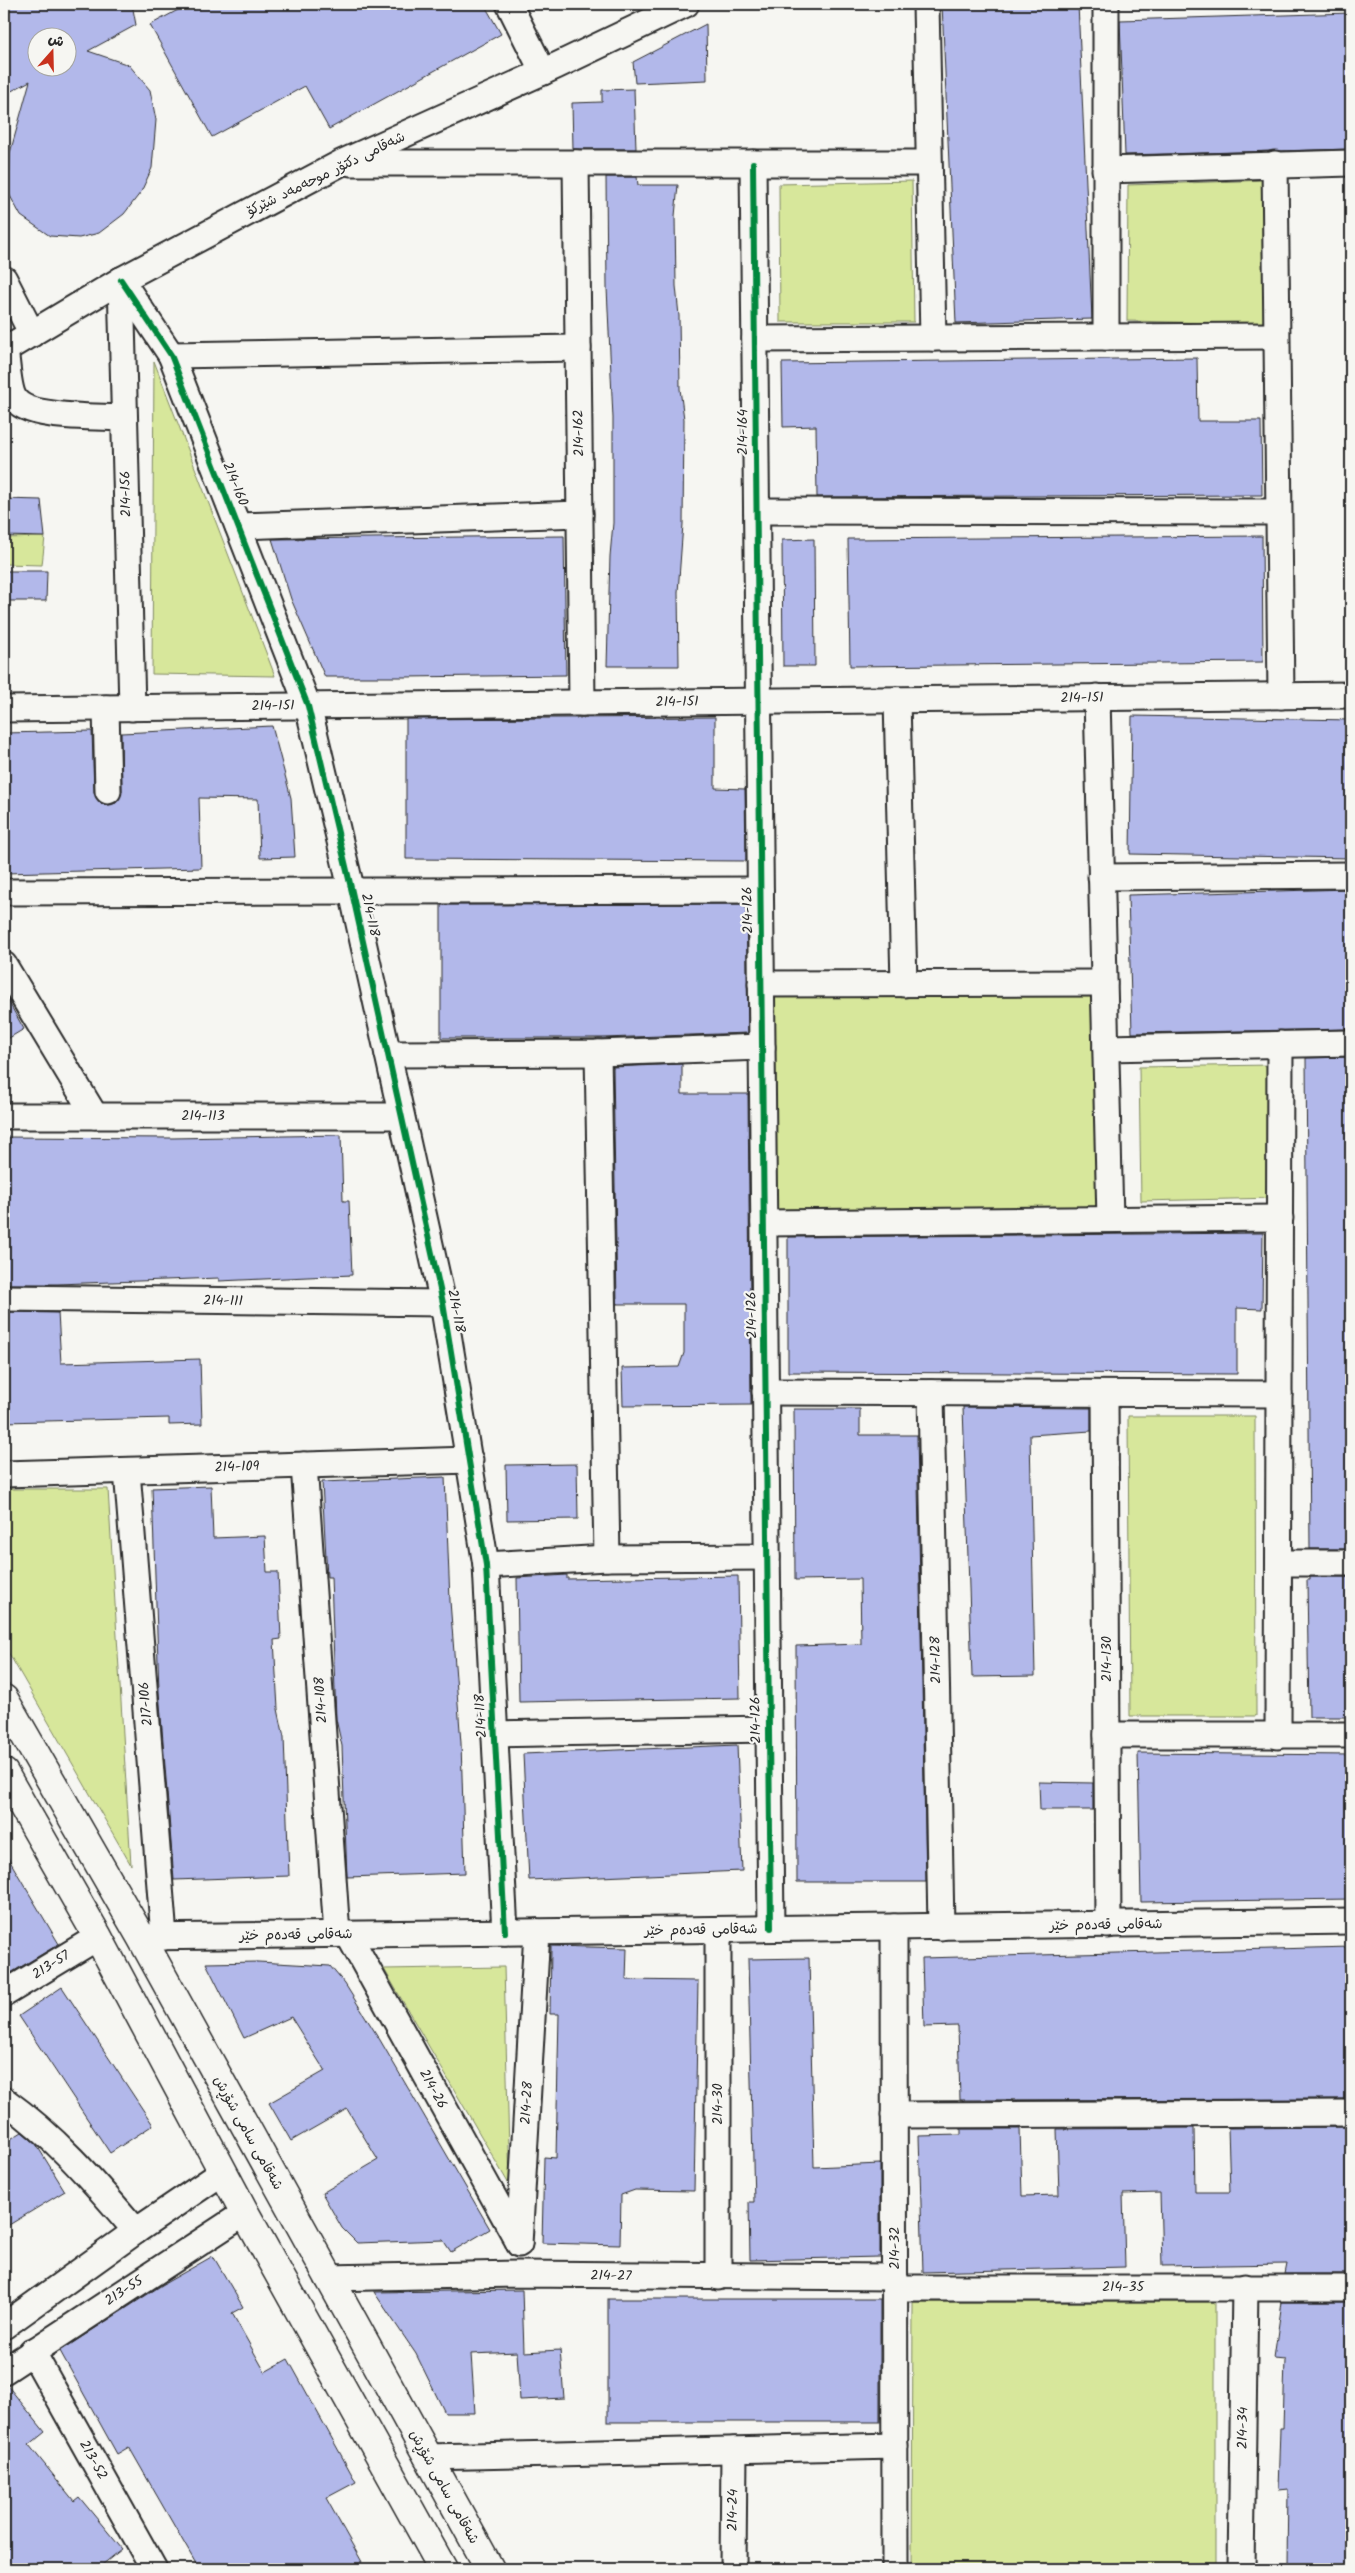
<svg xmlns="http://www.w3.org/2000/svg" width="1355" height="2573" viewBox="0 0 1355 2573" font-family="Kalam,'Playpen Sans Arabic',sans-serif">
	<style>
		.green { fill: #d7e79b; stroke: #818963 }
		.building { fill: #b2b8ea; stroke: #2b2b2b; fill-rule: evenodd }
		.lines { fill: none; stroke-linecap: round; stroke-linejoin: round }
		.minor-casing { stroke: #2b2b2b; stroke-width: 29 }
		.major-casing { stroke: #2b2b2b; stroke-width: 31 }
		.minor { stroke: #f6f6f2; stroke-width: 25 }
		.major { stroke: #f6f6f2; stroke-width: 28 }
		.cycleway-casing { stroke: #f6f6f2; stroke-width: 9 }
		.cycleway { stroke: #00873e; stroke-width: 6 }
		.labels { text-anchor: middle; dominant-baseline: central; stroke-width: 4.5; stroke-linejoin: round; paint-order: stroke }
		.street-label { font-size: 14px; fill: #2b2b2b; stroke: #f6f6f2 }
	</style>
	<rect width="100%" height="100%" fill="#f6f6f2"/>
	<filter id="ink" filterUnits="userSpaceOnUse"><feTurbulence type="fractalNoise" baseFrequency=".02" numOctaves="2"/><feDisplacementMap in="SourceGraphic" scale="10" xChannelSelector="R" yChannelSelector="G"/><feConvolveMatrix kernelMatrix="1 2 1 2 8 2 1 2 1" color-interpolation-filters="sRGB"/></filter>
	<g filter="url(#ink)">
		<g class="green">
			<polygon points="1268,180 1266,324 1127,321 1128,185"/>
			<polygon points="912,181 914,322 780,322 779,184"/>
			<polygon points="154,361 275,676 152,674"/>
			<polygon points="45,537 42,565 4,564 4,538"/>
			<polygon points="1104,983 1110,1219 764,1223 761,984"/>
			<polygon points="1272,1065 1276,1198 1141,1201 1139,1067"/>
			<polygon points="1128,1416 1255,1416 1256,1716 1130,1716"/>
			<polygon points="4,1489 108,1489 131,1865 4,1645"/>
			<polygon points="504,1967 510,2186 384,1969"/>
			<polygon points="913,2302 1215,2302 1215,2569 912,2569"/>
		</g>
		<g class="building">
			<path d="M 4,4 L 132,4 L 136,25 L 88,51 L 129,65 L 150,90 L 156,120 L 152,168 L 141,192 L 124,214 L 99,233 L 79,238 L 50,236 L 21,216 L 9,194 L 10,153 L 30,81 L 4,95 ZM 38,38 L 68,38 L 68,68 L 38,68 Z"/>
			<polygon points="189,4 484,4 501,34 329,129 305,86 212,137 150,25"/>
			<polygon points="942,4 1078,4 1092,319 956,323"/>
			<polygon points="1351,13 1351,149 1125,155 1120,20"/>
			<polygon points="706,24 707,80 635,83 633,62"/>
			<polygon points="634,89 636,149 573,149 572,103 602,102 602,90"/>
			<polygon points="606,177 637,177 638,185 678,185 675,216 676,286 679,316 680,389 684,419 683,524 678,592 679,666 607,666 610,556 613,523 613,418 607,288"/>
			<polygon points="1197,358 1198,421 1261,421 1262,495 817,497 816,426 783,427 782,363"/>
			<polygon points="4,499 41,500 45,537 4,536"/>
			<polygon points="564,536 566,675 405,677 325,677 291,599 272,539"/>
			<polygon points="1262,536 1263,662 850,666 848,539"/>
			<polygon points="814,539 815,666 783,666 782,540"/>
			<polygon points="4,571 47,571 46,601 4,601"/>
			<polygon points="1132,716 1351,720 1351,858 1130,854"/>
			<polygon points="715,717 715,788 745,789 746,861 406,859 406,719"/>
			<polygon points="272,726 291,798 295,857 260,858 258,799 199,798 201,868 4,873 4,733 92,731 94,792 101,803 109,805 116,803 122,791 121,733"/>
			<polygon points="1351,889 1351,1029 1132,1033 1128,895"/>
			<polygon points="746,904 748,1033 603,1038 441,1038 441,905"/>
			<polygon points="4,994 24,1029 4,1041"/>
			<polygon points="1351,1057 1351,1549 1310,1549 1306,1058"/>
			<polygon points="682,1064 682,1094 748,1094 751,1405 623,1406 622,1368 679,1367 684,1353 684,1304 617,1304 613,1067"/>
			<polygon points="341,1135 343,1201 349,1201 352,1275 219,1281 219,1278 57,1284 4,1284 4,1137 173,1138"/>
			<polygon points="1263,1233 1262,1309 1237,1308 1237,1374 788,1372 788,1237"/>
			<polygon points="4,1312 58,1313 61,1363 200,1359 202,1424 169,1425 169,1418 4,1422"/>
			<polygon points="963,1407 1091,1408 1091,1431 1030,1435 1035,1676 972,1677"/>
			<polygon points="794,1409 860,1409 860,1435 917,1435 926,1882 797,1882 796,1646 861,1644 860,1579 795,1580"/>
			<polygon points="577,1464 578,1519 507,1520 506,1465"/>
			<polygon points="445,1477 450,1601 461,1743 465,1873 347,1877 342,1746 336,1719 331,1577 327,1577 322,1482"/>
			<polygon points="211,1486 213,1538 265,1536 267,1572 278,1572 281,1639 274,1640 278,1709 284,1737 289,1876 174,1880 159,1691 152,1488"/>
			<polygon points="567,1575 567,1579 738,1576 740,1698 519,1702 517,1578"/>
			<polygon points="1310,1577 1351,1577 1351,1717 1309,1717 1307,1580 1310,1580"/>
			<polygon points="737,1745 742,1871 529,1880 523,1754"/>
			<polygon points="1138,1753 1351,1755 1351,1899 1141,1902"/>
			<polygon points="1039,1782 1093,1783 1093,1810 1040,1810"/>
			<polygon points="4,1851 59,1944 4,1977"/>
			<polygon points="551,1946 627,1948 626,1980 698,1981 694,2191 635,2190 621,2195 620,2245 542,2243 544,2157 556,2158 559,2014 550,2014"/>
			<polygon points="1351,1947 1351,2099 960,2100 958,2026 924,2027 922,1958"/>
			<polygon points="809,1958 814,2167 880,2164 880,2257 750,2260 749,2202 754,2202 748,1959"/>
			<polygon points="258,1962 330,1966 345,1984 380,2040 490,2229 451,2252 443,2240 357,2243 342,2228 322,2193 378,2160 347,2109 291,2141 269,2103 325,2071 291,2017 244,2038 206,1963"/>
			<polygon points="62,1987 153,2125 110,2153 19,2016"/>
			<polygon points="1351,2127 1351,2274 1285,2274 1287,2264 1162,2266 1160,2193 1123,2194 1125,2267 923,2272 919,2136 961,2135 961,2129 1020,2129 1022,2196 1059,2195 1057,2129 1194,2128 1195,2192 1230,2192 1228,2128"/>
			<polygon points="22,2132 36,2144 65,2191 4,2228 4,2143"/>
			<polygon points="213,2256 243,2307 232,2313 265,2372 288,2359 356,2482 326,2498 366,2569 199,2569 129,2447 117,2454 60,2351 162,2285"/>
			<polygon points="522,2290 524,2352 560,2350 564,2398 520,2400 517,2352 471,2354 475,2413 445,2413 416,2354 374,2292"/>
			<rect x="608" y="2299" width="272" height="123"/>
			<polygon points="1282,2302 1351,2302 1351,2569 1287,2565 1288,2489 1278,2490 1280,2428 1283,2428 1285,2359 1274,2358"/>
			<polygon points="4,2385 7,2385 45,2432 29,2445 74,2501 79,2497 122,2549 97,2569 4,2569"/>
		</g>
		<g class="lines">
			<g class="minor-casing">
				<g id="minor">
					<polyline points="509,4 543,72"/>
					<polyline points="926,4 933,338"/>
					<polyline points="1106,4 1106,337"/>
					<polyline points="351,163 928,163"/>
					<polyline points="576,163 582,703"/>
					<polyline points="753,163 771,1928"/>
					<polyline points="1275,164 1281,696"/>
					<polyline points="1105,170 1351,163"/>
					<polyline points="4,279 32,334"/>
					<polyline points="121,280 171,355 308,706 352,892 443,1303 486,1565 505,1932"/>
					<polyline points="121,280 132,708"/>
					<polyline points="755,339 1275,336"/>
					<path d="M 5,349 C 7,361 8,388 14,398 C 27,420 99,416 124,418"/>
					<polyline points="4,350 121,280 341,163 556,66 686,4"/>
					<polyline points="171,355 578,348"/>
					<polyline points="757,511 1278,512"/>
					<polyline points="238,526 580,514"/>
					<polyline points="1097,697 1110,1219"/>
					<polyline points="897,700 904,984"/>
					<polyline points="106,708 108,791"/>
					<polyline points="4,709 1351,695"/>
					<polyline points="1101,877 1351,875"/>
					<polyline points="4,892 760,890"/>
					<polyline points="4,965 95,1116"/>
					<polyline points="761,984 1104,983"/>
					<polyline points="1106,1048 1351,1043"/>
					<polyline points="598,1053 607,1558"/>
					<polyline points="388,1054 598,1053 762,1047"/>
					<polyline points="4,1116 401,1116"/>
					<polyline points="764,1223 1280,1218"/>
					<polyline points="4,1298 443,1303"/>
					<polyline points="765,1392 1279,1394"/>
					<polyline points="931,1393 941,1927"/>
					<polyline points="1105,1394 1108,1925"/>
					<polyline points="304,1465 337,1934"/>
					<polyline points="127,1471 164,1937"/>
					<polyline points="4,1474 470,1460"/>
					<polyline points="1279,1563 1351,1563"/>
					<polyline points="486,1565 607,1558 767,1557"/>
					<polyline points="495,1734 768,1729"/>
					<polyline points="1107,1735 1351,1735"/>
					<polyline points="1278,1736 1280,1044"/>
					<polyline points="894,1927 895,2569"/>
					<polyline points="718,1930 718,2277"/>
					<polyline points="348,1934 519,2243"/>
					<polyline points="141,1937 1351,1921"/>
					<polyline points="4,1994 98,1937"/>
					<path d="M 4,2100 C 57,2138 94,2182 136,2231"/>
					<polyline points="894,2115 1351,2113"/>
					<polyline points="519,2244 537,1932"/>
					<polyline points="328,2278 519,2274 895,2277"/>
					<polyline points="895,2288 1351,2288"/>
					<polyline points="4,2326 136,2231 223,2172"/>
					<polyline points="32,2351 154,2569"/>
					<polyline points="4,2371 245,2213"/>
					<polyline points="427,2457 895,2446"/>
					<polyline points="733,2569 734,2450"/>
					<polyline points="1241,2569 1245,2287"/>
				</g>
			</g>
			<g class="major-casing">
				<g id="major">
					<polyline points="4,1699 141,1937 490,2569"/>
					<polyline points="4,1773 98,1937 245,2213 443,2569"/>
				</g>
			</g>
			<use href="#minor" class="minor"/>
			<use href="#major" class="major"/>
			<g class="cycleway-casing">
				<g id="cycleway">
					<polyline points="753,163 771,1928"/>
					<polyline points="121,280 171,355 308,706 352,892 443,1303 486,1565 505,1932"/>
				</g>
			</g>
			<use href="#cycleway" class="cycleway"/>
		</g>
	</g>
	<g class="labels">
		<g class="street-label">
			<text transform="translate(326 174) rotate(-26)">شەقامی دکتۆر موحەمەد شێرکۆ</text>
			<text transform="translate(743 432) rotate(-90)">214-164</text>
			<text transform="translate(579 433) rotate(-91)">214-162</text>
			<text transform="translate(235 484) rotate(68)">214-160</text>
			<text transform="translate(126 494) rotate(-91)">214-156</text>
			<text transform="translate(1082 698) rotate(-1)">214-151</text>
			<text transform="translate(677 702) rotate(-1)">214-151</text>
			<text transform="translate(273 706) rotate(-1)">214-151</text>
			<text transform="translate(748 910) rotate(-91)">214-126</text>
			<text transform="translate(370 915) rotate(78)">214-118</text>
			<text x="203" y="1116">214-113</text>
			<text transform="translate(223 1301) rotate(1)">214-111</text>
			<text transform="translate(456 1311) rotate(79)">214-118</text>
			<text transform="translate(752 1315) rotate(-91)">214-126</text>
			<text transform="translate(237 1467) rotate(-2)">214-109</text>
			<text transform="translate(1107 1659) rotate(-90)">214-130</text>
			<text transform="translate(936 1660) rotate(-91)">214-128</text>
			<text transform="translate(321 1700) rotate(-94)">214-108</text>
			<text transform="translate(146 1704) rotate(-95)">217-106</text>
			<text transform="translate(481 1716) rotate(-93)">214-118</text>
			<text transform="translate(756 1720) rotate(-91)">214-126</text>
			<text transform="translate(1106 1925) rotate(-1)">شەقامی قەدەم خێر</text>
			<text transform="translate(701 1930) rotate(-1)">شەقامی قەدەم خێر</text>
			<text transform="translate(296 1935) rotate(-1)">شەقامی قەدەم خێر</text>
			<text transform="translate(51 1965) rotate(-32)">213-57</text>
			<text transform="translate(433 2089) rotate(61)">214-26</text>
			<text transform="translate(527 2103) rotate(-87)">214-28</text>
			<text transform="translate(718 2104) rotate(-90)">214-30</text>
			<text transform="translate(248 2133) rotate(61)">شەقامی سامی شۆڕش</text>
			<text transform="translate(895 2248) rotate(-90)">214-32</text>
			<text transform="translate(611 2276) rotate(1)">214-27</text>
			<text x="1123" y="2287">214-35</text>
			<text transform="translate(124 2291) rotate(-33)">213-55</text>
			<text transform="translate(1243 2428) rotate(-89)">214-34</text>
			<text transform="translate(93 2460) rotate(61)">213-52</text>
			<text transform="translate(444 2487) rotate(61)">شەقامی سامی شۆڕش</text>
			<text transform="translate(733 2510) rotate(-89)">214-24</text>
		</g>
	</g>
	<rect width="1355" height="2573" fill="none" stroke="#f6f6f2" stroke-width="20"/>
	<rect x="10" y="10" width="1335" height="2553" fill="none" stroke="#2b2b2b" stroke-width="2" filter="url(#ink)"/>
	<g transform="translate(52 52) rotate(20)"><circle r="24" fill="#f6f6f2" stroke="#a5a5a2"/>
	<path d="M0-4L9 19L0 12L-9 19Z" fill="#c8321e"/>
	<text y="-8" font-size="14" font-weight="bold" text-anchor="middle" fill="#2b2b2b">ش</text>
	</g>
</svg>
